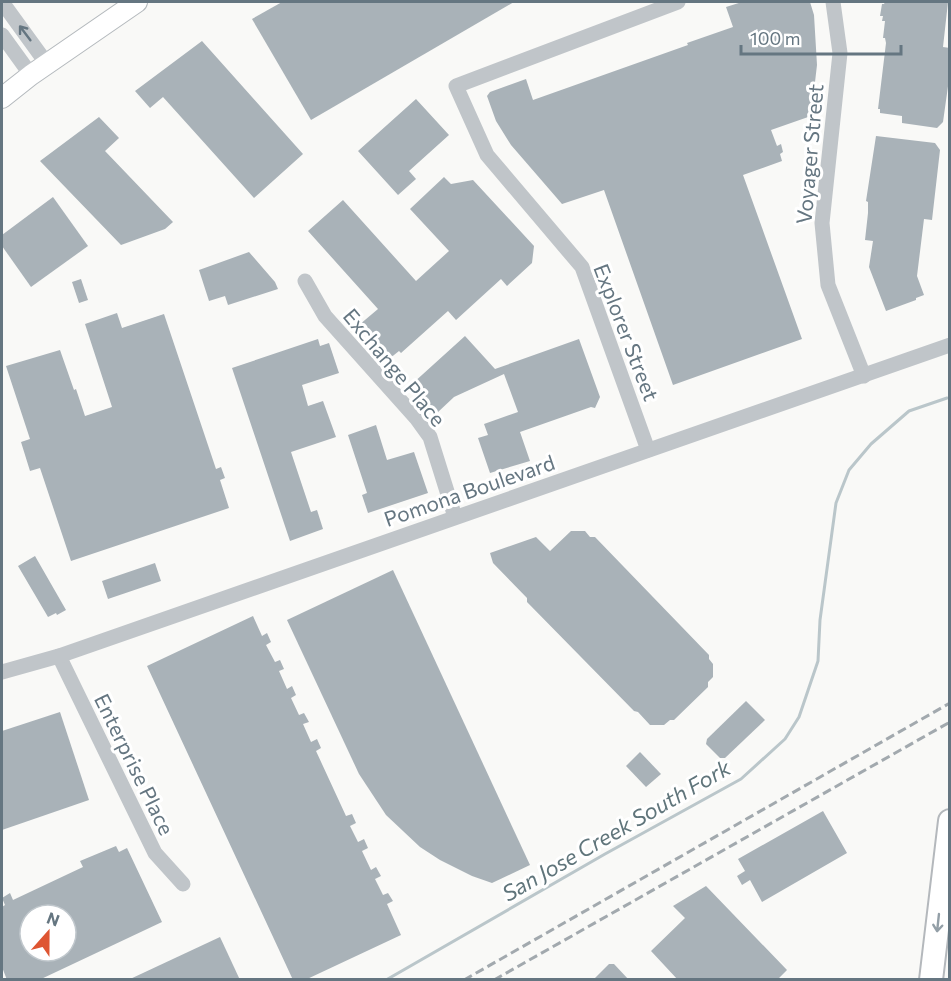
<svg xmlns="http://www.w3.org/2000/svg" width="951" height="981" viewBox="0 0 951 981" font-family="Commissioner,sans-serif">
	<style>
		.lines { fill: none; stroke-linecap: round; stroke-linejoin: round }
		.stream { stroke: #bac6ca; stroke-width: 3 }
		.building { fill: #a9b2b8; fill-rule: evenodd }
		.major-casing { stroke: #b4b9bd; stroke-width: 22 }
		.highway-casing { stroke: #b4b8bc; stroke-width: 26 }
		.minor { stroke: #c0c5c9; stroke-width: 15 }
		.major { stroke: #fff; stroke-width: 20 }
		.highway { stroke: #fff; stroke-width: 22 }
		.rail { stroke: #a2a9ae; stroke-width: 3; stroke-dasharray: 9 4.5; stroke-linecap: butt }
		.oneway { stroke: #657681 }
		.oneway2 { stroke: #939fa7 }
		.labels { text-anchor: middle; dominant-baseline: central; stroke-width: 6; stroke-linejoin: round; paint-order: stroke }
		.street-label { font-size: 21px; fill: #657681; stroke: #fff }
		.water-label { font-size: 22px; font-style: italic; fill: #60757b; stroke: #fff }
	</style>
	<rect width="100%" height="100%" fill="#f9f9f7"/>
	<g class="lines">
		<polyline class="stream" points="386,980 605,854 741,779 785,739 799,717 818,661 820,620 836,503 849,470 871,444 909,411 947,398"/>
	</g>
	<g class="building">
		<polygon points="282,2 514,2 311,120 252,19"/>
		<polygon points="742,2 810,2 814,15 817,65 811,116 771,130 777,146 781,144 783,152 780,154 782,161 743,175 802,339 673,385 604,190 562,204 511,145 496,121 487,96 490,92 526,79 533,100 688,45 687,43 733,27 726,7"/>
		<polygon points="885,2 948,2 943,47 950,48 950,72 943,122 937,128 902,123 902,116 880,113 880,109 878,109 886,43 885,38 883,38 885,21 882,21 883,16 880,16 882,4 884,4"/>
		<polygon points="202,41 303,154 254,198 163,97 150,108 135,91"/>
		<polygon points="416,99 449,135 409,171 416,179 398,195 358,151"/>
		<polygon points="99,117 119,138 105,151 173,222 165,229 121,245 40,161"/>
		<polygon points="876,136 935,143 940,150 932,220 924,219 917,276 924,295 916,298 916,300 886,311 869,267 873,241 865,240 868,213 868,202 866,201"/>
		<polygon points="444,177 451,184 473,180 534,246 532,263 507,286 501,279 456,320 448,311 401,353 399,351 389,359 359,325 378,309 308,231 343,200 416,281 449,251 410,209"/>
		<polygon points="53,197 88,246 31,287 2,246 2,235"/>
		<polygon points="249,252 275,282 278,289 228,305 225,296 209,301 199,270"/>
		<polygon points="81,279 88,300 79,303 72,282"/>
		<polygon points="117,313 122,328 164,314 216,469 221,467 225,478 220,480 229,508 71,561 40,468 30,471 21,442 30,439 6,366 60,350 74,390 76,389 85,416 112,407 85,324"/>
		<polygon points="465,336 495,369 579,339 600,397 595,408 591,407 520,432 530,461 490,473 478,438 488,435 484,424 518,412 504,374 454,397 437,413 412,384"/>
		<polygon points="318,339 320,346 329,343 339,373 302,385 308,406 323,401 336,437 291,452 311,512 317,510 323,529 290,541 232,368"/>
		<polygon points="376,425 387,460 414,452 428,493 368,513 362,495 367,493 348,435"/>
		<polygon points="571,531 585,531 590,537 595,537 709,655 709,659 713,664 713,677 708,682 708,687 674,720 670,720 664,725 650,725 638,712 634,711 527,602 527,598 493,563 490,553 536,537 550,551"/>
		<polygon points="35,556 66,610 57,615 56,613 48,617 18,566"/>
		<polygon points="155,563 161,581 108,599 102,581"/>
		<polygon points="393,570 530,865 492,883 472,876 440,860 420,847 386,815 359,774 287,620"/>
		<polygon points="253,616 262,636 267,633 271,642 266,645 275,662 280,660 284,669 279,671 287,689 292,686 296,695 291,698 299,715 304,713 309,722 303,724 311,742 317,739 321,748 316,751 346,816 352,814 356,823 350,826 358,842 364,839 368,848 362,851 371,870 376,867 381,876 375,879 383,895 388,893 393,901 387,904 401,935 305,980 293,980 147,666"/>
		<polygon points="746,701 765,720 725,758 720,758 706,744 707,739"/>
		<polygon points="60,712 89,800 2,830 2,731"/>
		<polygon points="640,752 661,774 646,787 626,766"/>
		<polygon points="823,811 847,853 762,902 750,880 742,885 737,876 745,871 738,859"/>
		<path d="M 116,846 L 119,852 L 127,848 L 162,922 L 39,980 L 7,980 L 2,967 L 2,907 L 5,905 L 2,898 L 10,893 L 13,900 L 83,867 L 80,861 ZM 30,915 L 66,915 L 66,951 L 30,951 Z"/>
		<polygon points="706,886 787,970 777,980 678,980 651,951 685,918 673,906"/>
		<polygon points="220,937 240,980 128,980"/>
		<polygon points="609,964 614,964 629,980 593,980"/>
	</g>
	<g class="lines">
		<g class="major-casing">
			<polyline id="major" points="2,98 31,75 137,2"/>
		</g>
		<g class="highway-casing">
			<polyline id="highway" points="931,980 950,821"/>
		</g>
		<g class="minor">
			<polyline points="2,2 47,64"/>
			<polyline points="833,2 840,53 822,223 828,285 864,376"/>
			<polyline points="2,35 31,75"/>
			<polyline points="305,281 325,316 417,419 430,437 455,517"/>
			<polyline points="648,450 582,267 487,155 456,86 678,2"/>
			<polyline points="59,656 155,853 183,884"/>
			<polyline points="2,672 59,656 950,345"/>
		</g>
		<use href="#major" class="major"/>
		<use href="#highway" class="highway"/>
		<g class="rail">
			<polyline points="464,980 950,703"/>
			<polyline points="494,980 950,722"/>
		</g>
	</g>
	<defs><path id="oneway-shaft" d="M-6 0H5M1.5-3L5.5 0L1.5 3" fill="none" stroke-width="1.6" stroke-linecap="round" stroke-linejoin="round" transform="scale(1.5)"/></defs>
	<use class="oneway" href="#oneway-shaft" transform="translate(25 33) rotate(-127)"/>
	<use class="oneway2" href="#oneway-shaft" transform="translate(938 923) rotate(96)"/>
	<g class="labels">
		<g class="street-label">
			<text transform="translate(809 154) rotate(-85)">Voyager Street</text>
			<text transform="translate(627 332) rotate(69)">Explorer Street</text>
			<text transform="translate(395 367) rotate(50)">Exchange Place</text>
			<text transform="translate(469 490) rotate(-19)">Pomona Boulevard</text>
			<text transform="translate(135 764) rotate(64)">Enterprise Place</text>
		</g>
		<g class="water-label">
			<text transform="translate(616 830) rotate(-30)">San Jose Creek South Fork</text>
		</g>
	</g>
	<rect width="951" height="981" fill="none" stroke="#657681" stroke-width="6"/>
	<g transform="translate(48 933) rotate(21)"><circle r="28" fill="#ffffff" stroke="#c1c8cd" stroke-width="1.5"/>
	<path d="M0-4.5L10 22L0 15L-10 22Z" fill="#de5532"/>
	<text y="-9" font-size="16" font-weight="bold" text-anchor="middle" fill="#657681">N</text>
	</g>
	<path d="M741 45v9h160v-9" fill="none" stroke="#657681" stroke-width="3"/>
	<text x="750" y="45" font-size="18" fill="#657681" stroke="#ffffff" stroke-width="4.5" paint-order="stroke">100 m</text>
</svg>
